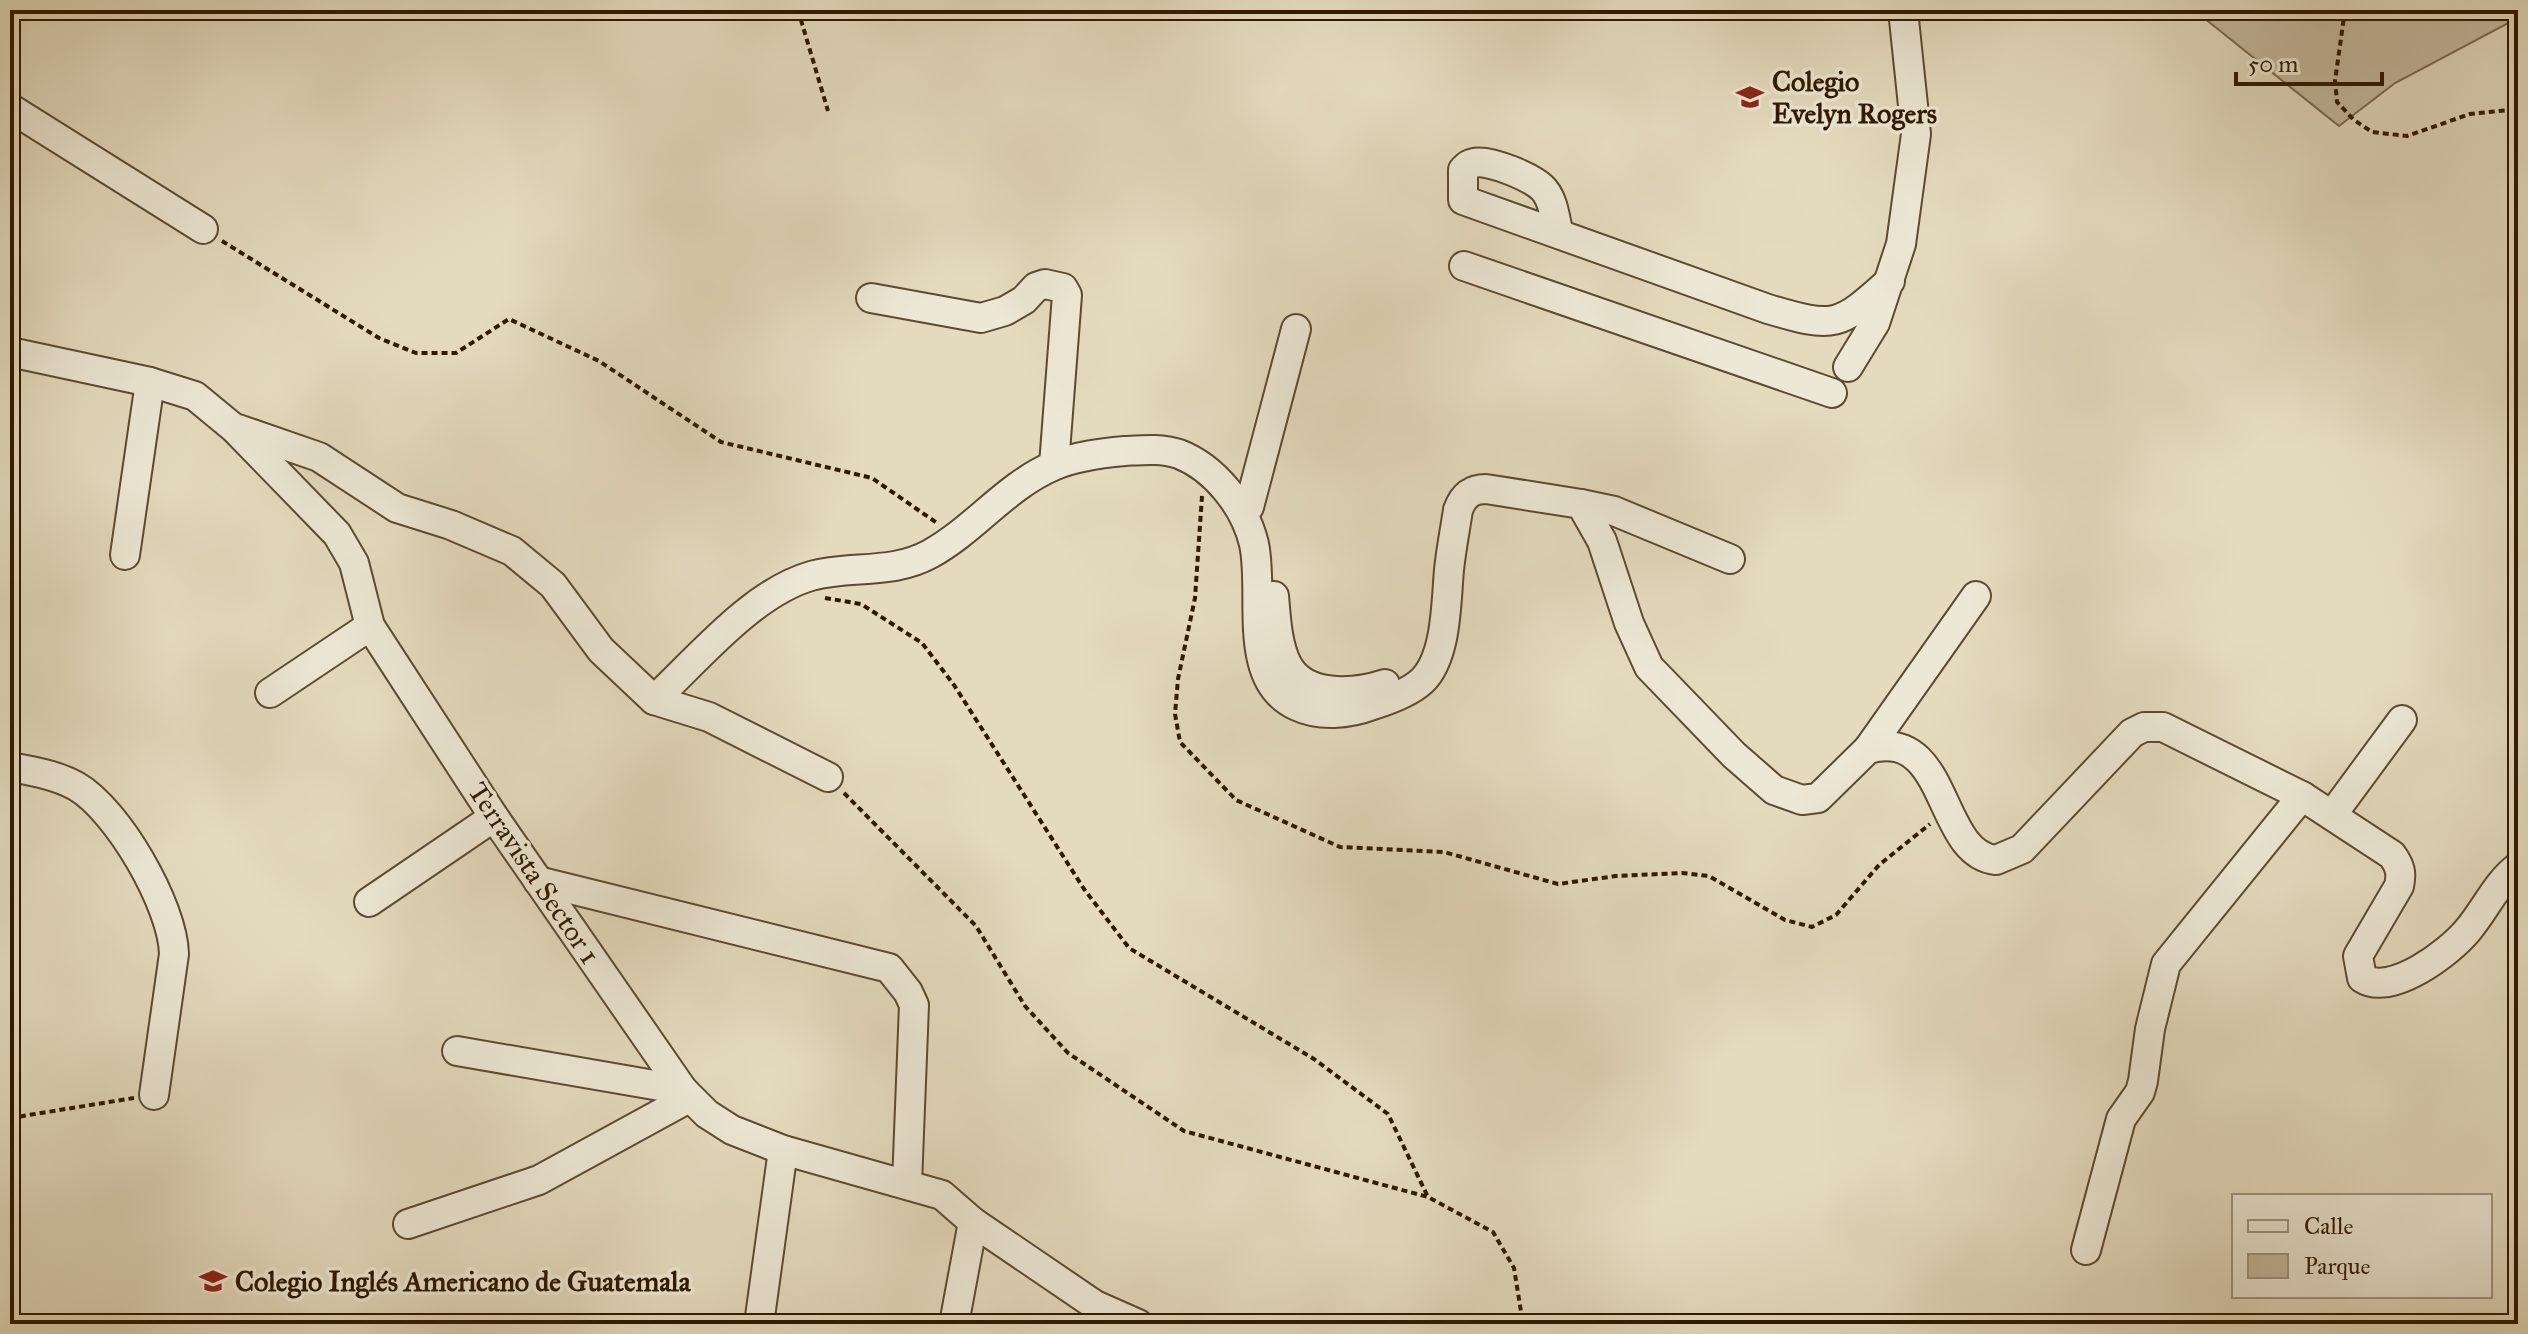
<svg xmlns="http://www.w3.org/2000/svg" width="2528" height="1334" viewBox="0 0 2528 1334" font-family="'IM FELL Great Primer',serif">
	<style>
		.green { fill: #c5ba9f; stroke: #7a6a50; stroke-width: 2 }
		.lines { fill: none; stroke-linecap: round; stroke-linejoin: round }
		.minor-casing { stroke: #5c4a30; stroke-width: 32 }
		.path { stroke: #2e1900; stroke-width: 4; stroke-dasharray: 6 4; stroke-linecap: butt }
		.minor { stroke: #ede8d5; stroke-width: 28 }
		.labels { text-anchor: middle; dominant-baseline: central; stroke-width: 7; stroke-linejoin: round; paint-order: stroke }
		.poi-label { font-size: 28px; font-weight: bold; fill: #2e1900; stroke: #ede8d5; text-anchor: start }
		.street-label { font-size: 28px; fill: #2e1900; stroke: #ede8d5 }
	</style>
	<rect width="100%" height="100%" fill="#e4dbbf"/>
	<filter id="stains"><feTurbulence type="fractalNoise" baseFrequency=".0025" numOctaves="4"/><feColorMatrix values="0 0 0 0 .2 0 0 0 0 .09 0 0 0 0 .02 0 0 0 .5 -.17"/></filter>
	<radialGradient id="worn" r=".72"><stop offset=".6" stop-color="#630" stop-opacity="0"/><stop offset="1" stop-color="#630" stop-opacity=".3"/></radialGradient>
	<polygon class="green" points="2194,10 2518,10 2518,18 2395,83 2339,126"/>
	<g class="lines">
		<g class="minor-casing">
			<g id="minor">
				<polyline points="10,108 203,229"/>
				<path d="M 1559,234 C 1555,220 1554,202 1545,191 C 1536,178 1488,159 1474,163 C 1468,164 1467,166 1463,170 L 1463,200 L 1768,309 C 1835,329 1839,327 1890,281"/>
				<polyline points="1464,266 1832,393"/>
				<polyline points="871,298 981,318 1005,311 1024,300 1036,287 1045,284 1063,288 1067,295 1054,465"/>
				<polyline points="10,352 150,382 195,396 235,429 337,534 354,563 370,626 494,817 683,1090 707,1114 732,1130 783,1150 942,1195 973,1222 1095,1305 1138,1324"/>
				<polyline points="1848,367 1875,323 1901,244 1916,134 1903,10"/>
				<polyline points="238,429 319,457 397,508 451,525 512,551 553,585 601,650 654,700 709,717 828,777"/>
				<polyline points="1581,504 1614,511 1730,559"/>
				<polyline points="1249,507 1296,329"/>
				<polyline points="125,555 150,382"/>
				<path d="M 1274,596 C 1276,618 1277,644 1287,664 C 1304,698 1354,694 1385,684"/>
				<polyline points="270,693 370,626"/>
				<path d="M 654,700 C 698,659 752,593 811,576 C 850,565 892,575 930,554 C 974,530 1006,486 1053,466 C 1075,456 1102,453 1125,451 C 1143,450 1161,448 1179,454 C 1215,468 1245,506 1254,544 C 1265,594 1240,680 1297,706 C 1320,717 1349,714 1373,705 C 1389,700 1410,692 1422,681 C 1447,657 1446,602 1449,570 C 1451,550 1455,530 1458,510 C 1463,496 1471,489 1486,489 L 1581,504 L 1602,541 L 1629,623 L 1649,667 L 1734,755 L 1774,790 L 1802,800 L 1818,798 L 1868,749 C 1950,726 1936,854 1996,860 L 2022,849 L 2132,733 L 2144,727 L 2163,727 L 2302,796 L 2392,855 C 2400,866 2402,873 2399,886 L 2358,956 L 2362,978 C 2391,997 2449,953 2468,930 C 2485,910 2497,882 2518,867"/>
				<polyline points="1868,749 1976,596"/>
				<path d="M 10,767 C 32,771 56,775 76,786 C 118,810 173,906 174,954 L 154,1095"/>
				<polyline points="2332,815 2402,720"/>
				<polyline points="538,881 889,968 908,992 914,1005 907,1184"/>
				<polyline points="369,902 494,817"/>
				<polyline points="457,1051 683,1090"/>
				<polyline points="408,1224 539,1180 689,1098"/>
				<polyline points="2086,1250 2121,1119 2140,1092 2143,1081 2150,1029 2166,964 2302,796"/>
				<polyline points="759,1324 783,1150"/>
				<polyline points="954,1324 973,1222"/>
			</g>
		</g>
		<g class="path">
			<polyline points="798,10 828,111"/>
			<polyline points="2345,10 2335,81 2337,102 2354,120 2372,132 2407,136 2470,114 2518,109"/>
			<polyline points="222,241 379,338 416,353 456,353 509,319 599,361 721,442 872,478 937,523"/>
			<polyline points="1202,496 1195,598 1178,679 1175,714 1180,742 1236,800 1340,847 1444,852 1558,884 1616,876 1682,873 1709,876 1785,920 1812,927 1836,915 1879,865 1930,824"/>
			<polyline points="825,598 861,604 922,643 954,685 1084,889 1129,948 1314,1059 1388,1114 1428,1197"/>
			<polyline points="844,793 976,926 1025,1006 1068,1053 1184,1131 1428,1197 1493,1232 1514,1268 1523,1324"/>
			<polyline points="10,1118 134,1098"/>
		</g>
		<use href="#minor" class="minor"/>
	</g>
	<defs>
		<g id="school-bare" transform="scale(2.16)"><path d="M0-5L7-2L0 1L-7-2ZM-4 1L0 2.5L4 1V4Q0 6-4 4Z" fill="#8f2418" stroke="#ede8d5" stroke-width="2.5" paint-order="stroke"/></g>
	</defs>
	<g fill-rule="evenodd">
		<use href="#school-bare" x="1750" y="97"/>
		<use href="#school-bare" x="213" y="1281"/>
	</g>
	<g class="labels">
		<g class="poi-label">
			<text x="1772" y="81">Colegio<tspan x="1772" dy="32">Evelyn Rogers</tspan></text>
			<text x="235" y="1281">Colegio Inglés Americano de Guatemala</text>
		</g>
		<g class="street-label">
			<text transform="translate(534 873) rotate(56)">Terravista Sector 1</text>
		</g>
	</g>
	<rect width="2528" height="1334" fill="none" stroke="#e4dbbf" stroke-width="40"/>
	<rect x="12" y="12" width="2504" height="1310" fill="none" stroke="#2e1900" stroke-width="4"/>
	<rect x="20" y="20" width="2488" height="1294" fill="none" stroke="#2e1900" stroke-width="2"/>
	<rect x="2232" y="1194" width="260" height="104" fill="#ede8d5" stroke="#a19580" stroke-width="2"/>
	<rect x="2248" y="1220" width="40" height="12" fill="#ede8d5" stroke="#a19580" stroke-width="2"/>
	<text x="2304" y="1234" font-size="24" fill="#2e1900">Calle</text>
	<rect x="2248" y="1254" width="40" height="24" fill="#c5ba9f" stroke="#a19580" stroke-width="2"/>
	<text x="2304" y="1274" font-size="24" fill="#2e1900">Parque</text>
	<path d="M2236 72v12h146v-12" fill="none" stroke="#2e1900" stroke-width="4"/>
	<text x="2248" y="72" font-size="24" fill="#2e1900" stroke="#ede8d5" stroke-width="6" paint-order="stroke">50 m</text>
	<rect width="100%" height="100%" filter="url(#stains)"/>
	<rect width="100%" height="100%" fill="url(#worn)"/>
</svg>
